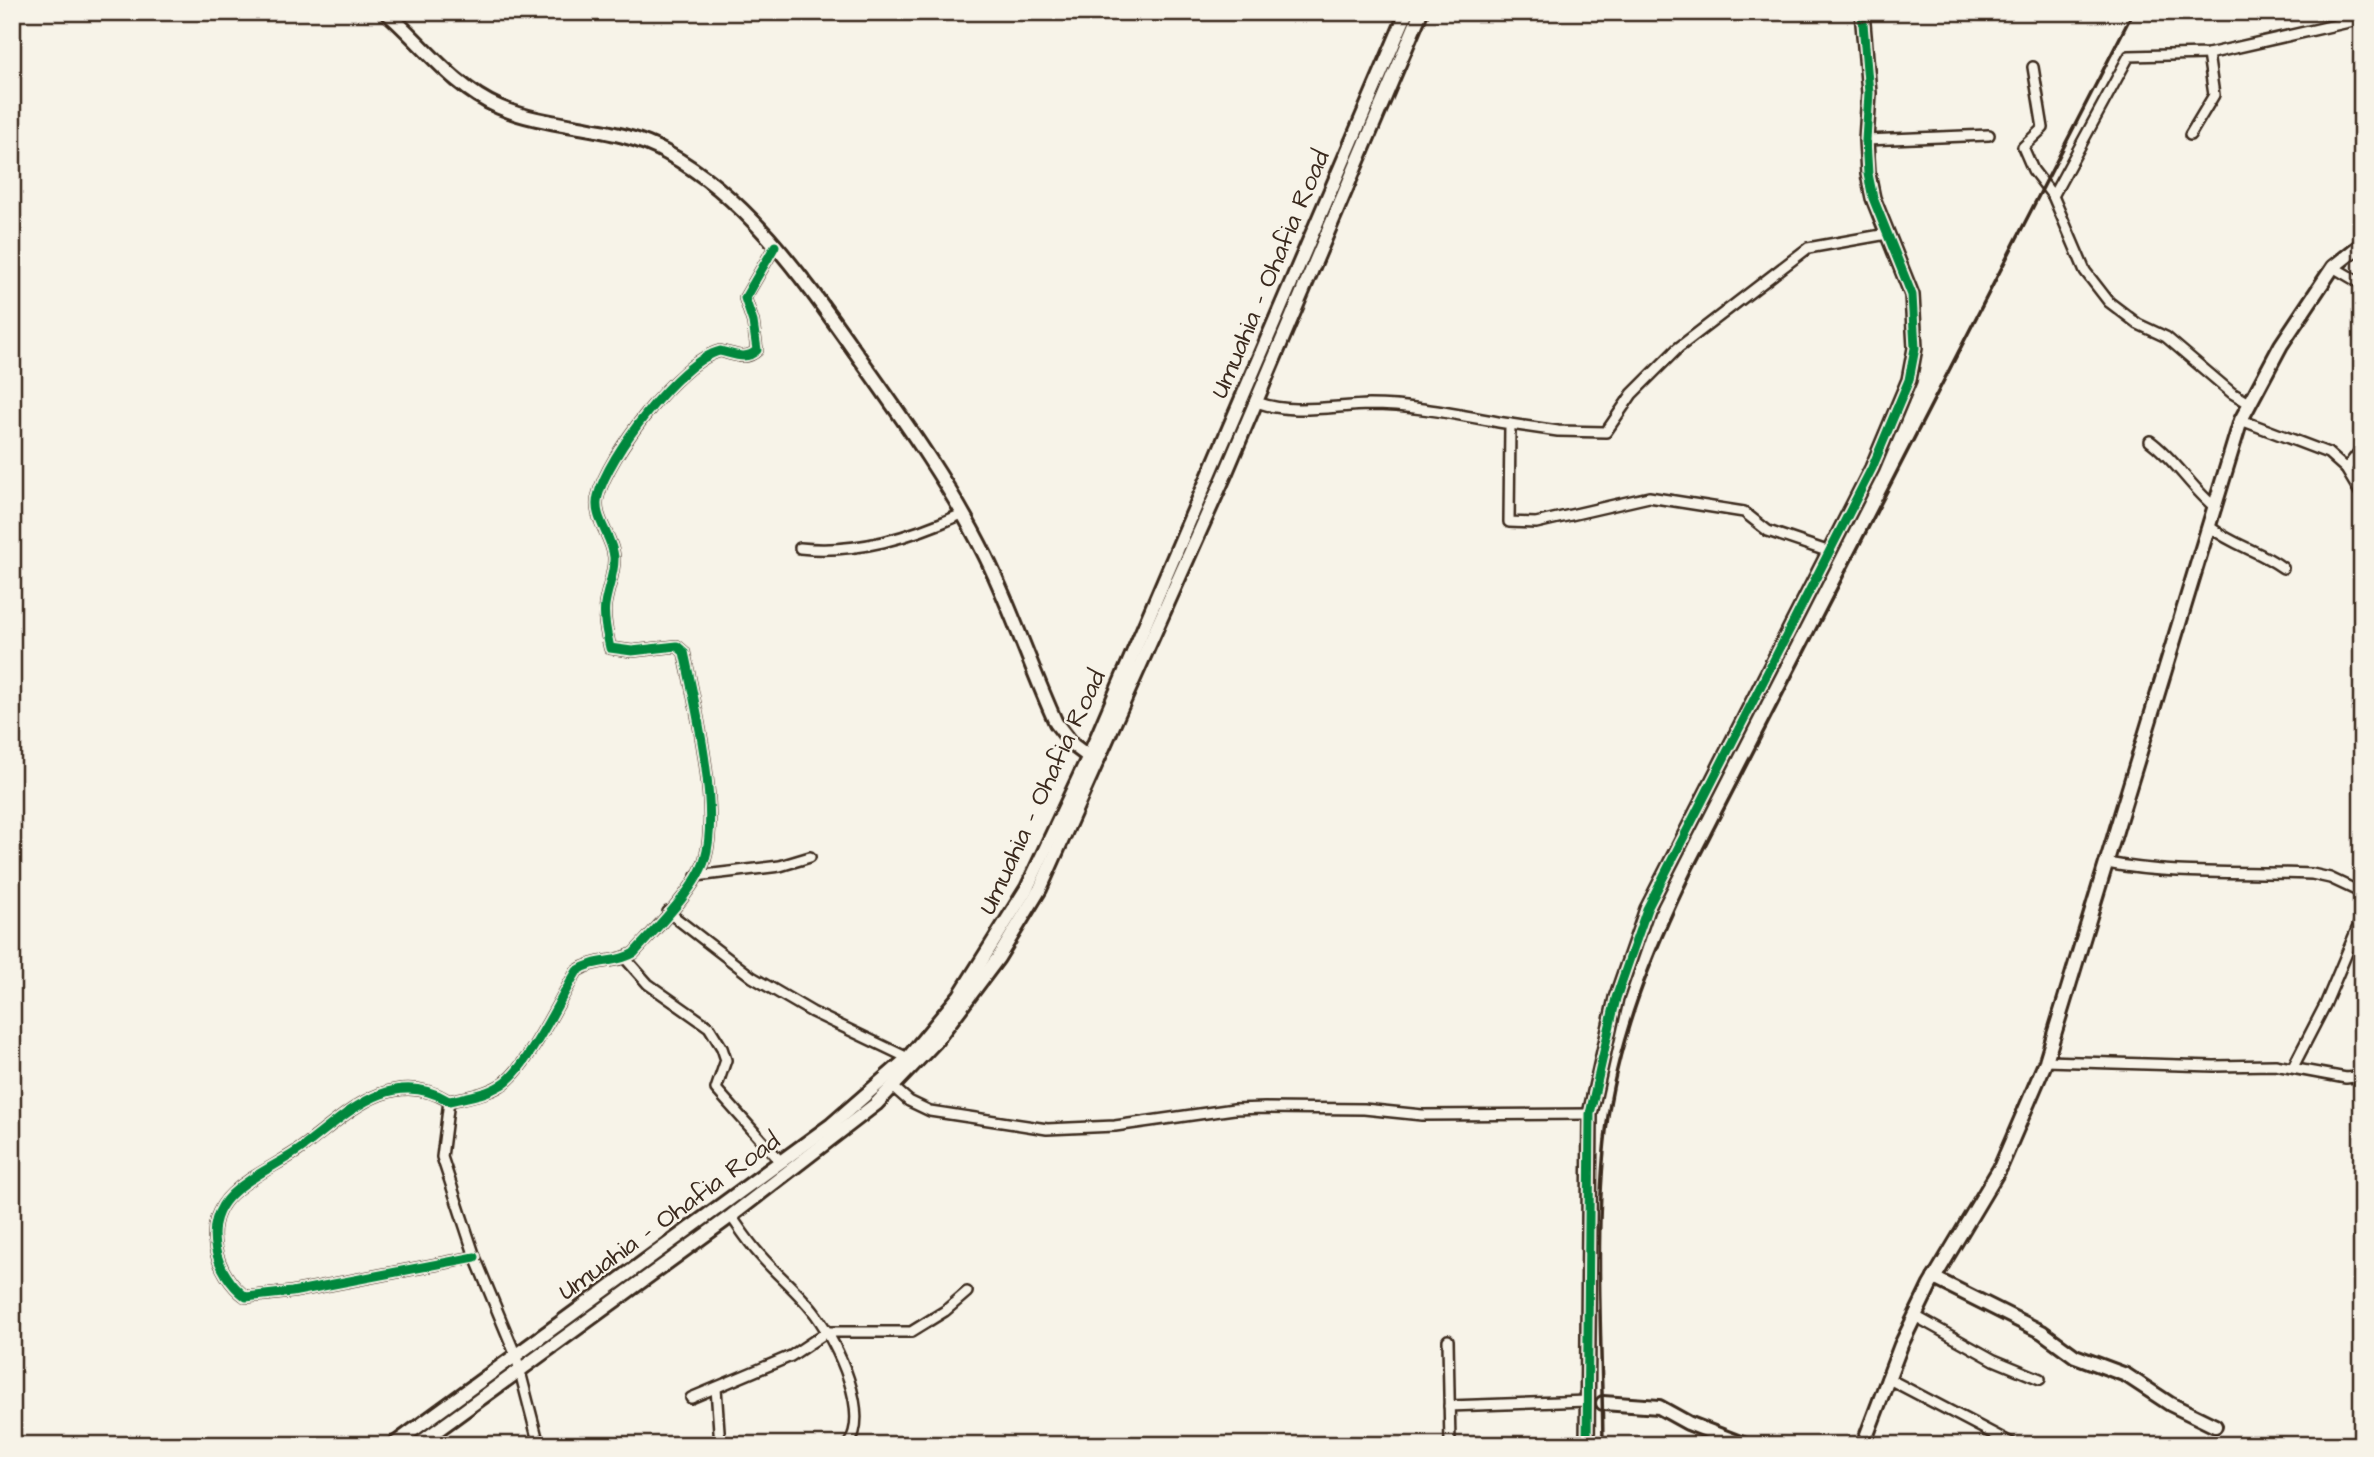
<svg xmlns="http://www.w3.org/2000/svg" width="2374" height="1457" viewBox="0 0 2374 1457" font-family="'Architects Daughter',sans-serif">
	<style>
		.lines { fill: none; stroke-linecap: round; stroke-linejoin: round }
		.street-casing { stroke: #3b2a1e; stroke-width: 14 }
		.secondary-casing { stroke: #3b2a1e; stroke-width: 18 }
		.street { stroke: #f7f3e8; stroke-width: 9 }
		.secondary { stroke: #f7f3e8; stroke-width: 12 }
		.rail { stroke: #3b2a1e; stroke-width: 3.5 }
		.cycleway-casing { stroke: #f7f3e8; stroke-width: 13 }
		.cycleway { stroke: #00873e; stroke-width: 9 }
		.labels { text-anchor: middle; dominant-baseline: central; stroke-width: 5; stroke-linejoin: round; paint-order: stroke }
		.street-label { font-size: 26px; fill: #3b2a1e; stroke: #f7f3e8 }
	</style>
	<rect width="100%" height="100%" fill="#f7f3e8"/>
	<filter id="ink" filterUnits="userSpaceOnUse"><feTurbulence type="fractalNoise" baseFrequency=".0143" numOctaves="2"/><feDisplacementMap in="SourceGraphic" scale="14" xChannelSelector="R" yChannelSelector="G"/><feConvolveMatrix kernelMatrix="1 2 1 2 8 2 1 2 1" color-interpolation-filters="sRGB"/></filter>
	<g filter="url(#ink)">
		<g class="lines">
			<g class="street-casing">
				<g id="street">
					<polyline points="2033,67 2043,128 2023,147 2033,170 2053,196 2085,271 2109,302 2138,324 2166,337 2232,393 2249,403"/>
					<polyline points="2190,135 2214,95 2208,54"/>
					<polyline points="1866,140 1989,135"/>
					<polyline points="2053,196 2129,56 2208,54 2362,19"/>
					<polyline points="2333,267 2362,284"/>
					<path d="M 1256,402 C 1292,415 1331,406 1369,405 C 1416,405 1464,416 1510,424 L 1509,522 L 1536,523 L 1649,497 L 1744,512 L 1768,531 L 1827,551"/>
					<polyline points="2241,420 2328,453 2346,469 2362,496"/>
					<polyline points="1510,424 1558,431 1606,432 1632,394 1678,348 1808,248 1887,234"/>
					<path d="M 2150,441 C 2176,460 2191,488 2216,508"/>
					<polyline points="2346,469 2362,448"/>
					<path d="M 2210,527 C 2236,547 2259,550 2283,568"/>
					<path d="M 800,548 C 857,554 911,537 962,514"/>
					<path d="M 2107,863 C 2175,876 2244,871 2312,874 L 2330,878 L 2362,893"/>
					<polyline points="696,876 780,866 810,857"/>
					<polyline points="668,912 752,977 812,1012 908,1058"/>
					<polyline points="625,958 648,984 709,1027 722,1048 726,1060 716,1089 781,1162"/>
					<polyline points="2046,1061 2214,1066 2275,1065 2346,1078 2362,1076"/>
					<polyline points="2293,1067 2325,1005 2362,917"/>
					<polyline points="893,1087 909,1101 930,1111 1047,1129 1115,1126 1234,1109 1265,1108 1364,1109 1422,1115 1590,1114"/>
					<polyline points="449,1101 442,1157 475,1257 516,1356 539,1445"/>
					<path d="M 731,1216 C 740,1229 749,1243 760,1255 C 778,1276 800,1293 816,1315 C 837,1344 871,1413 848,1445"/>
					<path d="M 475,1257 L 292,1292 L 246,1297 C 215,1274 200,1224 232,1194 C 253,1174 280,1164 303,1147 C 347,1114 391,1066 449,1101 C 466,1097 485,1095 501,1085 C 527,1070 560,998 577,971 C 596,958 616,964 634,953 C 656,928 696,889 705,859 C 720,809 695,703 684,652 L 677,646 L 632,651 L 610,648 C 607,634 603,618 605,605 C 607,589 615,573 614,557 C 612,535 592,518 598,496 C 608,456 679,361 720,351 C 734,354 746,361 757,350 L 753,322 L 745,298 L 775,246"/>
					<polyline points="1915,1316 1994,1360 2040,1379"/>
					<polyline points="1448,1340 1450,1445"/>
					<polyline points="1887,1378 2015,1445"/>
					<polyline points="716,1388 720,1445"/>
					<polyline points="691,1398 791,1356 827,1332 911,1332 945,1311 967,1292"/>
					<polyline points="1449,1406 1587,1401"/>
				</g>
			</g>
			<g class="secondary-casing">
				<g id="secondary">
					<path d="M 386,12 C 423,44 453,87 499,107 C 552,130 616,124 667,153 C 752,200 809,287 864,364 C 908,426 952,488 986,557 C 1012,610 1031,668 1056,723 L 1073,745 L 1093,760"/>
					<polyline points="1934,1278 2042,1332 2075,1356 2126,1375 2170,1404 2215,1426"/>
					<polyline points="1603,1403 1659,1407 1688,1423 1745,1445"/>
					<polyline points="393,1445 831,1125 908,1058 960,995 1027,888 1088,758 1407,12"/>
					<polyline points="417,1445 731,1216 876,1104 935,1042 998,958 1040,889 1224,477 1421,12"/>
					<polyline points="1587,1445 1590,1114 1616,998 1647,909 1872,468 1909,380 1915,348 1912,295 1873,198 1868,174 1866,140 1869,93 1862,12"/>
					<polyline points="1863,1445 1901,1345 1930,1285 2000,1168 2046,1061 2241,420 2281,345 2333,267 2362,244"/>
				</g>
			</g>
			<use href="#street" class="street"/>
			<use href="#secondary" class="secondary"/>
			<path class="rail" d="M 1603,1445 C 1602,1341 1594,1234 1606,1131 C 1617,1039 1653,952 1693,869 L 2133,12"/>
			<g class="cycleway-casing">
				<g id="cycleway">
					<path d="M 475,1257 L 292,1292 L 246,1297 C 215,1274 200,1224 232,1194 C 253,1174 280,1164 303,1147 C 347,1114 391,1066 449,1101 C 466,1097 485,1095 501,1085 C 527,1070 560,998 577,971 C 596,958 616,964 634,953 C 656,928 696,889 705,859 C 720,809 695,703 684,652 L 677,646 L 632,651 L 610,648 C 607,634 603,618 605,605 C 607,589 615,573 614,557 C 612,535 592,518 598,496 C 608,456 679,361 720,351 C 734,354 746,361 757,350 L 753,322 L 745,298 L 775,246"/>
					<polyline points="1587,1445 1590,1114 1616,998 1647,909 1872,468 1909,380 1915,348 1912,295 1873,198 1868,174 1866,140 1869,93 1862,12"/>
				</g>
			</g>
			<use href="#cycleway" class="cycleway"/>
		</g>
	</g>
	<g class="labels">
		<g class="street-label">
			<text transform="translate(1270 274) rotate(-67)">Umuahia - Ohafia Road</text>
			<text transform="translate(1042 792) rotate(-65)">Umuahia - Ohafia Road</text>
			<text transform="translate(669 1216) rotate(-36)">Umuahia - Ohafia Road</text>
		</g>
	</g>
	<rect width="2374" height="1457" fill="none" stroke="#f7f3e8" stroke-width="42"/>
	<rect x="21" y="21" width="2332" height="1415" fill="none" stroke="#3b2a1e" stroke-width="2.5" filter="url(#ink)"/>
</svg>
